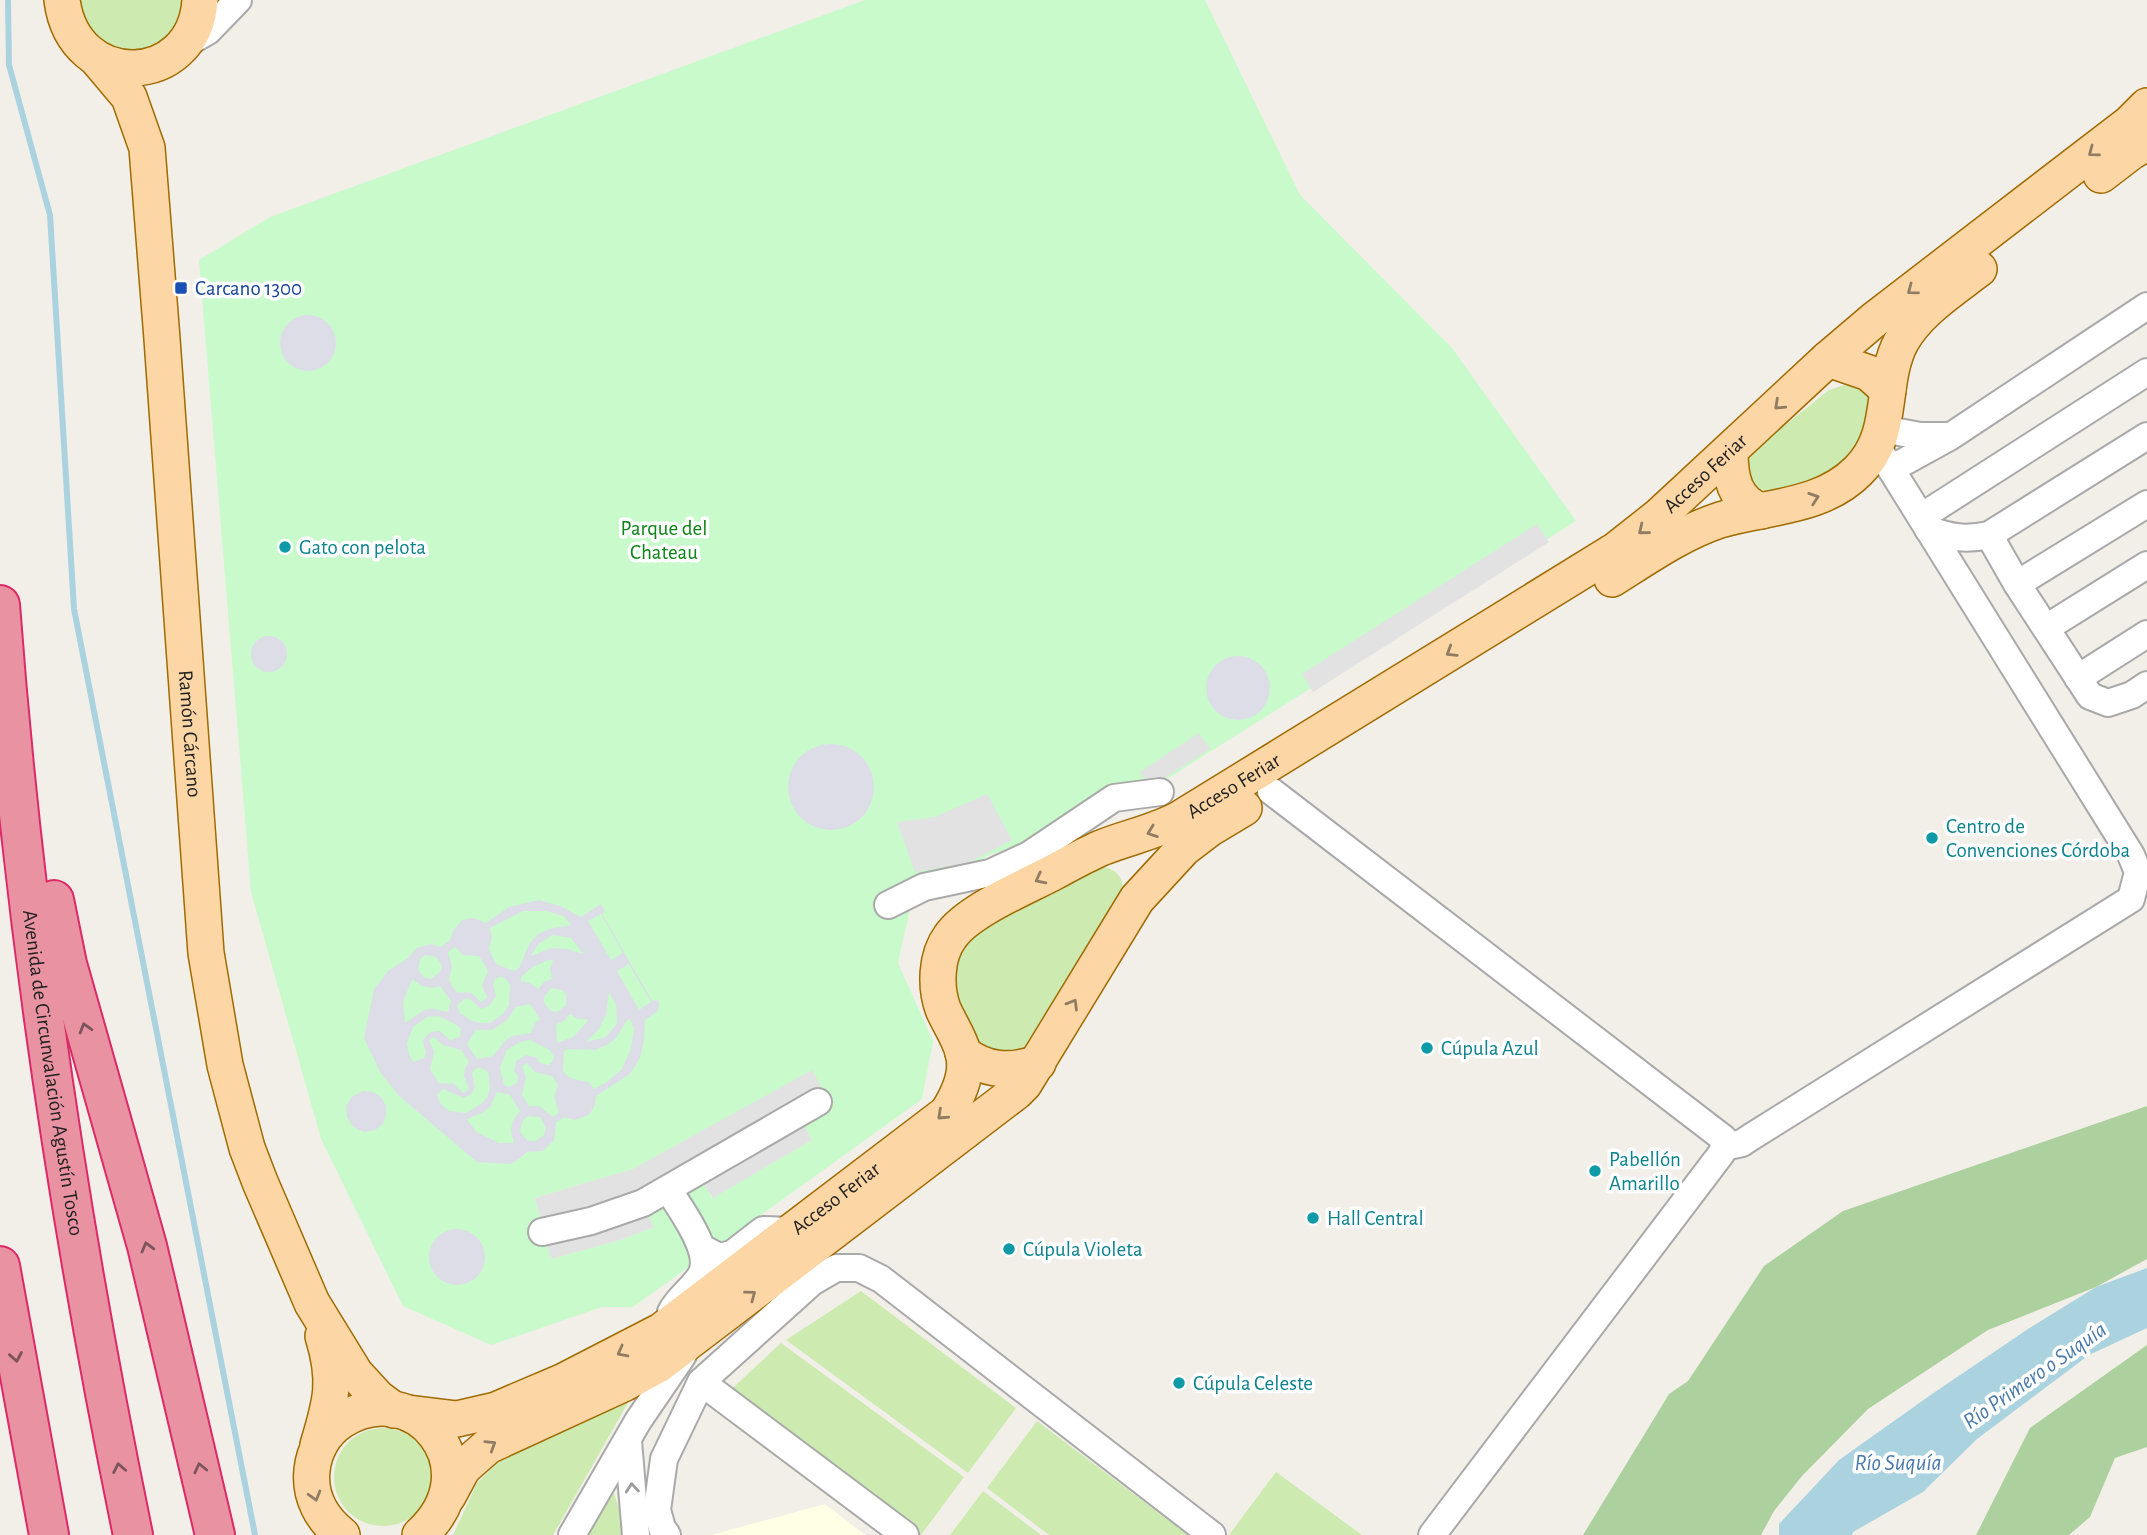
<svg xmlns="http://www.w3.org/2000/svg" width="2147" height="1535" viewBox="0 0 2147 1535" font-family="'Alegreya Sans',sans-serif">
	<style>
		.education { fill: #ffffe5 }
		.grass { fill: #cdebb0 }
		.forest { fill: #add19e }
		.park { fill: #c8facc; fill-rule: evenodd }
		.parking { fill: #e2e2e2 }
		.plaza { fill: #dddde8; fill-rule: evenodd }
		.water { fill: #aad3df }
		.lines { fill: none; stroke-linecap: round; stroke-linejoin: round }
		.stream { stroke: #aad3df; stroke-width: 6 }
		.minor-casing { stroke: #a9a9a9; stroke-width: 30 }
		.major-casing { stroke: #a06b00; stroke-width: 38 }
		.highway-casing { stroke: #dc2a67; stroke-width: 42 }
		.minor { stroke: #fff; stroke-width: 26 }
		.major { stroke: #fcd6a4; stroke-width: 35 }
		.highway { stroke: #e892a2; stroke-width: 38 }
		.oneway { stroke: #8f7c63 }
		.oneway2 { stroke: #7b545c }
		.oneway3 { stroke: #9c9c9c }
		.transit-dot { fill: #1a4fb4; stroke: #fff; stroke-width: 2.5 }
		.culture-dot { fill: #0f9aa8; stroke: #fff; stroke-width: 2.5 }
		.labels { text-anchor: middle; dominant-baseline: central; stroke-width: 7; stroke-linejoin: round; paint-order: stroke }
		.transit-label { font-size: 21px; fill: #164399; stroke: #fff; text-anchor: start }
		.street-label { font-size: 21px; fill: #222; stroke: #fff }
		.park-label { font-size: 21px; fill: #0c8416; stroke: #fff }
		.culture-label { font-size: 21px; fill: #0d838f; stroke: #fff; text-anchor: start }
		.water-label { font-size: 23px; font-style: italic; fill: #4a7aab; stroke: #fff }
	</style>
	<rect width="100%" height="100%" fill="#f2efe9"/>
	<polygon class="education" points="825,1504 865,1535 711,1535"/>
	<g class="grass">
		<path d="M 78,0 L 185,0 L 185,4 C 181,14 177,26 171,34 C 153,58 105,56 89,31 C 84,22 81,10 78,0 Z"/>
		<polygon points="1847,384 1861,388 1870,400 1871,425 1842,471 1769,498 1747,486 1744,458 1829,390"/>
		<path d="M 1097,865 C 1119,870 1122,875 1125,897 L 1030,1050 L 1013,1056 L 980,1046 L 961,1030 L 950,953 L 960,938 Z"/>
		<polygon points="861,1291 1016,1408 968,1473 786,1340"/>
		<polygon points="781,1343 964,1477 921,1535 906,1535 721,1399"/>
		<polygon points="629,1401 553,1535 453,1535 477,1483 504,1456"/>
		<polygon points="1037,1421 1188,1535 1049,1535 987,1488"/>
		<circle cx="383" cy="1477" r="49"/>
		<polygon points="1276,1472 1362,1535 1229,1535"/>
		<polygon points="983,1491 1041,1535 950,1535"/>
		<polygon points="614,1493 627,1535 587,1535"/>
	</g>
	<g class="forest">
		<polygon points="2147,1106 2147,1259 2096,1287 1988,1330 1868,1409 1802,1476 1774,1511 1761,1535 1583,1535 1669,1394 1688,1381 1764,1266 1843,1211"/>
		<polygon points="2147,1345 2147,1447 2115,1458 2090,1517 2069,1535 1976,1535 2030,1428"/>
	</g>
	<path class="park" d="M 865,0 L 1205,0 L 1300,195 L 1452,348 L 1576,521 L 1151,789 L 1039,839 L 987,856 L 911,904 L 898,963 L 933,1041 L 922,1099 L 633,1307 L 602,1307 L 491,1345 L 403,1306 L 321,1139 L 251,892 L 199,260 L 270,217 ZM 812,1071 L 804,1126 L 812,1140 L 712,1198 L 703,1182 L 646,1211 L 654,1227 L 620,1240 L 551,1259 L 535,1198 L 633,1169 Z"/>
	<g class="parking">
		<polygon points="1537,524 1549,542 1313,692 1302,674"/>
		<polygon points="1199,733 1210,749 1150,787 1140,772"/>
		<polygon points="987,794 1012,840 968,863 915,872 897,822 935,817"/>
		<polygon points="812,1070 833,1107 805,1123 804,1126 812,1140 713,1198 702,1182 646,1211 654,1227 620,1240 551,1259 535,1198 633,1169"/>
	</g>
	<g class="plaza">
		<circle cx="308" cy="343" r="28"/>
		<circle cx="269" cy="654" r="18"/>
		<circle cx="1238" cy="688" r="32"/>
		<circle cx="831" cy="787" r="43"/>
		<path d="M 539,900 L 560,906 L 581,917 L 601,904 L 605,911 L 602,914 L 652,1001 L 657,1000 L 659,1003 L 658,1011 L 645,1020 L 644,1041 L 640,1058 L 630,1074 L 596,1096 L 595,1105 L 589,1115 L 575,1120 L 564,1117 L 556,1122 L 554,1140 L 543,1151 L 527,1152 L 519,1159 L 510,1164 L 477,1162 L 399,1096 L 380,1072 L 364,1038 L 374,989 L 388,971 L 408,958 L 417,948 L 430,944 L 441,947 L 450,940 L 453,931 L 462,920 L 473,918 L 486,923 L 509,907 ZM 523,911 L 546,911 L 564,916 L 571,925 L 549,929 L 538,934 L 530,943 L 519,968 L 514,971 L 496,964 L 489,949 L 492,938 L 490,928 ZM 601,914 L 623,953 L 611,960 L 588,921 ZM 553,935 L 571,938 L 584,954 L 567,949 L 551,948 L 531,956 L 538,944 ZM 455,947 L 463,955 L 479,956 L 488,971 L 482,985 L 487,998 L 481,1002 L 472,993 L 456,992 L 449,980 L 452,966 L 448,952 ZM 425,955 L 436,957 L 442,966 L 440,972 L 431,979 L 425,978 L 418,970 L 420,959 ZM 548,960 L 553,960 L 550,969 L 552,979 L 544,982 L 538,989 L 530,983 L 521,981 L 521,977 L 531,968 ZM 629,964 L 651,1002 L 639,1010 L 617,971 ZM 500,977 L 505,978 L 510,985 L 509,1005 L 503,1014 L 490,1023 L 480,1023 L 470,1020 L 460,1013 L 457,1006 L 464,999 L 470,999 L 481,1009 L 489,1006 L 496,996 L 493,984 L 495,979 ZM 412,979 L 422,986 L 432,988 L 440,986 L 451,1001 L 448,1012 L 434,1009 L 424,1010 L 405,1023 L 403,1002 ZM 551,988 L 562,990 L 566,994 L 566,1005 L 557,1012 L 551,1011 L 544,1003 L 544,997 ZM 609,992 L 616,1005 L 617,1023 L 606,1037 L 586,1042 L 599,1029 L 606,1015 ZM 530,1004 L 540,1019 L 535,1023 L 531,1033 L 512,1036 L 505,1041 L 493,1056 L 477,1059 L 467,1044 L 476,1030 L 492,1030 L 507,1020 L 516,1007 ZM 570,1014 L 578,1019 L 588,1019 L 586,1023 L 573,1037 L 557,1043 L 556,1024 L 564,1021 ZM 438,1016 L 457,1025 L 461,1029 L 460,1037 L 450,1040 L 440,1031 L 431,1032 L 425,1037 L 423,1042 L 426,1053 L 424,1058 L 414,1062 L 409,1055 L 407,1043 L 413,1027 L 427,1017 ZM 630,1019 L 634,1029 L 631,1048 L 622,1069 L 607,1082 L 594,1089 L 588,1082 L 570,1078 L 563,1071 L 564,1051 L 569,1049 L 595,1050 L 607,1045 L 616,1038 L 627,1020 ZM 434,1037 L 443,1045 L 461,1050 L 469,1062 L 465,1068 L 464,1076 L 469,1089 L 463,1093 L 454,1084 L 439,1083 L 430,1070 L 434,1052 L 429,1040 ZM 530,1040 L 550,1050 L 554,1057 L 552,1062 L 548,1065 L 540,1063 L 536,1057 L 526,1055 L 516,1061 L 514,1071 L 518,1076 L 517,1083 L 509,1087 L 504,1085 L 500,1068 L 507,1050 L 520,1042 ZM 527,1063 L 535,1072 L 552,1076 L 558,1086 L 554,1096 L 559,1113 L 553,1117 L 539,1106 L 529,1106 L 522,1095 L 526,1077 L 522,1066 ZM 479,1067 L 488,1072 L 490,1088 L 488,1096 L 481,1104 L 466,1113 L 449,1111 L 440,1104 L 437,1094 L 443,1089 L 464,1098 L 472,1093 L 475,1086 L 472,1074 L 474,1070 ZM 497,1092 L 510,1095 L 520,1111 L 512,1122 L 511,1131 L 514,1143 L 499,1143 L 476,1132 L 467,1119 L 482,1113 L 490,1107 ZM 528,1116 L 540,1117 L 546,1128 L 544,1135 L 535,1141 L 528,1141 L 520,1132 L 523,1120 Z"/>
		<polygon points="363,1091 373,1092 382,1098 386,1106 386,1115 383,1124 375,1130 364,1132 353,1127 347,1117 346,1106 353,1096"/>
		<circle cx="457" cy="1257" r="28"/>
	</g>
	<polygon class="water" points="2147,1268 2147,1328 2089,1355 1977,1439 1923,1492 1853,1532 1852,1535 1779,1535 1779,1524 1839,1460 1932,1394 2028,1329 2096,1287"/>
	<g class="lines">
		<polyline class="stream" points="8,0 9,65 50,215 74,609 255,1535"/>
		<g class="minor-casing">
			<g id="minor">
				<polyline points="182,46 208,31 238,0"/>
				<polyline points="1883,429 1920,436 1949,436"/>
				<polyline points="1891,469 1951,436 2147,306"/>
				<polyline points="1921,517 2147,372"/>
				<path d="M 1928,529 C 1950,538 1966,540 1989,535 L 2147,436"/>
				<polyline points="1989,535 2017,584 2090,696 2108,703 2132,695 2147,685"/>
				<polyline points="2017,584 2147,504"/>
				<polyline points="2046,628 2147,565"/>
				<polyline points="2078,678 2147,634"/>
				<polyline points="1271,791 1723,1138 1724,1147 1721,1154 1432,1535"/>
				<polyline points="888,905 924,887 990,873 1029,855 1114,798 1160,792"/>
				<polyline points="1724,1147 1742,1143 1751,1137 2131,899 2138,872 2131,855 1876,445"/>
				<path d="M 668,1189 C 680,1209 717,1256 699,1278 C 690,1291 678,1298 671,1312"/>
				<polyline points="542,1232 591,1221 643,1203 818,1102"/>
				<polyline points="702,1248 719,1257 732,1254 763,1230 795,1231"/>
				<polyline points="701,1382 905,1535"/>
				<polyline points="628,1441 636,1535"/>
				<polyline points="572,1535 638,1421 683,1355"/>
				<polyline points="667,1535 662,1528 657,1510 664,1459 701,1382 812,1282 836,1268 859,1268 881,1279 1212,1535"/>
			</g>
		</g>
		<g class="major-casing">
			<g id="major">
				<path d="M 62,0 C 74,93 195,88 200,0"/>
				<path id="s1" d="M 97,59 L 129,97 L 147,148 L 162,339 L 206,953 L 225,1065 L 247,1148 L 260,1182 L 312,1303 L 355,1373 L 378,1398 L 394,1410"/>
				<polyline points="2101,175 2131,152 2147,143"/>
				<polyline points="1828,359 1869,373 1888,390"/>
				<path d="M 1730,451 C 1730,477 1734,501 1761,511"/>
				<path d="M 1612,579 C 1647,557 1681,533 1720,520 C 1767,506 1821,508 1858,471 C 1896,434 1879,384 1901,342 C 1917,312 1953,289 1979,269"/>
				<path d="M 963,1053 C 986,1072 1011,1072 1038,1063"/>
				<path id="s2" d="M 408,1413 L 457,1419 L 496,1410 L 564,1381 L 661,1331 L 947,1113 C 958,1096 969,1073 963,1052 C 959,1037 949,1023 943,1009 C 935,987 936,956 950,937 C 967,911 1026,887 1054,872 C 1069,864 1085,855 1101,848 C 1128,837 1156,832 1181,818 L 1616,550 L 1659,516 L 1828,359 L 1875,319 L 2130,123 L 2147,106"/>
				<path d="M 318,1445 C 331,1402 337,1381 323,1336"/>
				<polyline points="448,1496 463,1468 488,1446 625,1383 658,1365 1016,1092 1024,1084 1137,899 1184,848 1209,829 1244,808"/>
				<path d="M 342,1535 C 322,1519 309,1497 312,1470 C 314,1451 324,1432 341,1421 C 414,1373 494,1468 420,1535"/>
			</g>
		</g>
		<g class="highway-casing">
			<g id="highway">
				<path id="s3" d="M 0,605 C 23,916 70,1229 133,1535"/>
				<polyline points="54,900 67,964 147,1246 215,1535"/>
				<polyline points="0,1266 49,1535"/>
			</g>
		</g>
		<use href="#minor" class="minor"/>
		<use href="#major" class="major"/>
		<use href="#highway" class="highway"/>
	</g>
	<defs><path id="oneway-chevron" d="M-2-3.5L2.5 0L-2 3.5" fill="none" stroke-width="1.6" stroke-linecap="round" stroke-linejoin="round" transform="scale(1.75)"/></defs>
	<g class="oneway">
		<use href="#oneway-chevron" transform="translate(2093 152) rotate(143)"/>
		<use href="#oneway-chevron" transform="translate(1912 290) rotate(143)"/>
		<use href="#oneway-chevron" transform="translate(1779 405) rotate(137)"/>
		<use href="#oneway-chevron" transform="translate(1814 498) rotate(-19)"/>
		<use href="#oneway-chevron" transform="translate(1643 530) rotate(141)"/>
		<use href="#oneway-chevron" transform="translate(1451 652) rotate(148)"/>
		<use href="#oneway-chevron" transform="translate(1152 832) rotate(160)"/>
		<use href="#oneway-chevron" transform="translate(1040 879) rotate(153)"/>
		<use href="#oneway-chevron" transform="translate(1073 1004) rotate(-59)"/>
		<use href="#oneway-chevron" transform="translate(942 1115) rotate(137)"/>
		<use href="#oneway-chevron" transform="translate(751 1295) rotate(-37)"/>
		<use href="#oneway-chevron" transform="translate(622 1352) rotate(152)"/>
		<use href="#oneway-chevron" transform="translate(491 1445) rotate(-32)"/>
		<use href="#oneway-chevron" transform="translate(315 1496) rotate(74)"/>
	</g>
	<g class="oneway2">
		<use href="#oneway-chevron" transform="translate(85 1028) rotate(-106)"/>
		<use href="#oneway-chevron" transform="translate(147 1247) rotate(-105)"/>
		<use href="#oneway-chevron" transform="translate(16 1357) rotate(80)"/>
		<use href="#oneway-chevron" transform="translate(119 1468) rotate(-101)"/>
		<use href="#oneway-chevron" transform="translate(200 1468) rotate(-103)"/>
	</g>
	<use class="oneway3" href="#oneway-chevron" transform="translate(632 1488) rotate(-95)"/>
	<rect class="transit-dot" x="174" y="281" width="14" height="14" rx="3.5"/>
	<g class="culture-dot">
		<circle cx="285" cy="547" r="7"/>
		<circle cx="1932" cy="838" r="7"/>
		<circle cx="1427" cy="1048" r="7"/>
		<circle cx="1595" cy="1171" r="7"/>
		<circle cx="1313" cy="1218" r="7"/>
		<circle cx="1009" cy="1249" r="7"/>
		<circle cx="1179" cy="1383" r="7"/>
	</g>
	<g class="labels">
		<g class="transit-label">
			<text x="195" y="288">Carcano 1300</text>
		</g>
		<g class="street-label">
			<text stroke="none"><textPath href="#s2" startOffset="1710">Acceso Feriar</textPath></text>
			<text stroke="none"><textPath href="#s1" startOffset="691">Ramón Cárcano</textPath></text>
			<text stroke="none"><textPath href="#s2" startOffset="1143">Acceso Feriar</textPath></text>
			<text stroke="none"><textPath href="#s3" startOffset="471">Avenida de Circunvalación Agustín Tosco</textPath></text>
			<text stroke="none"><textPath href="#s2" startOffset="492">Acceso Feriar</textPath></text>
		</g>
		<g class="park-label">
			<text x="664" y="528">Parque del<tspan x="664" dy="24">Chateau</tspan></text>
		</g>
		<g class="culture-label">
			<text x="299" y="547">Gato con pelota</text>
			<text x="1946" y="826">Centro de<tspan x="1946" dy="24">Convenciones Córdoba</tspan></text>
			<text x="1441" y="1048">Cúpula Azul</text>
			<text x="1609" y="1159">Pabellón<tspan x="1609" dy="24">Amarillo</tspan></text>
			<text x="1327" y="1218">Hall Central</text>
			<text x="1023" y="1249">Cúpula Violeta</text>
			<text x="1193" y="1383">Cúpula Celeste</text>
		</g>
		<g class="water-label">
			<text transform="translate(2035 1376) rotate(-35)">Río Primero o Suquía</text>
			<text x="1898" y="1463">Río Suquía</text>
		</g>
	</g>
</svg>
